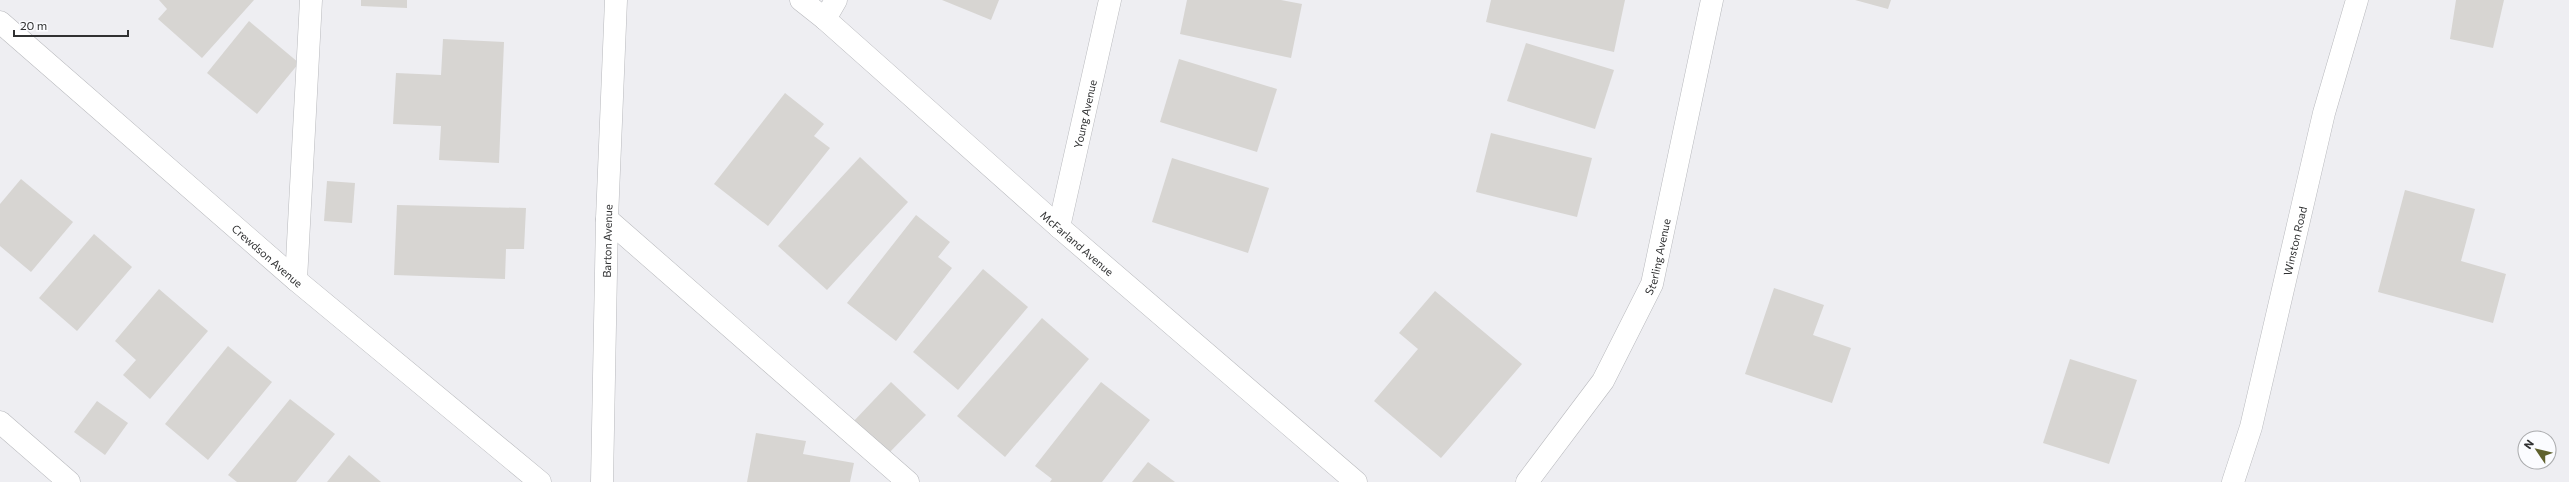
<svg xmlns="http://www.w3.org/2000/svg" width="2569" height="482" viewBox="0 0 2569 482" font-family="Commissioner,sans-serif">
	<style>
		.building { fill: #d7d5d2 }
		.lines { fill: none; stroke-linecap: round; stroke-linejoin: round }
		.minor-casing { stroke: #b8b9bd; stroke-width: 23 }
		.major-casing { stroke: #b8b9bd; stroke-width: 23 }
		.minor { stroke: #fff; stroke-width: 22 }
		.major { stroke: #fff; stroke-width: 22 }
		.labels { text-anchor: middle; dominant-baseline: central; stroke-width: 3; stroke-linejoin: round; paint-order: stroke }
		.street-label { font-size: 11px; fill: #303132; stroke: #fbfcff }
	</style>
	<rect width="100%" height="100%" fill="#eeeef2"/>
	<g class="building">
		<polygon points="159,0 254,0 202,58 158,19 167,9"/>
		<polygon points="361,0 407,0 407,8 361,6"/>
		<polygon points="942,0 999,0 991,20"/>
		<polygon points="1187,0 1281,0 1302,4 1291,58 1180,34"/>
		<polygon points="1491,0 1625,0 1614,52 1486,22"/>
		<polygon points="1855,0 1891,0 1888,9"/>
		<polygon points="2456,0 2504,0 2493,48 2450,39"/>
		<polygon points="249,21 299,63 257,114 207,73"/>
		<polygon points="443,39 504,42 499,163 439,160 441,126 393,124 396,73 441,75"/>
		<polygon points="1526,43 1614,70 1595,129 1507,101"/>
		<polygon points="1179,59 1277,89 1257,152 1160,122"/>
		<polygon points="785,93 824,124 814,136 830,148 768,226 714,184"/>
		<polygon points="1491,133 1592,158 1577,217 1476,192"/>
		<polygon points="860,157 908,202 827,290 778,246"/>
		<polygon points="1172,158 1269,188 1248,253 1152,222"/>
		<polygon points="21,179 73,222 31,272 0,246 0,204"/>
		<polygon points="327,181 355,183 352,223 324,221"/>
		<polygon points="2405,190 2475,209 2461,261 2506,274 2493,323 2378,292"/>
		<polygon points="397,205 526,208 524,249 506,249 505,279 394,275"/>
		<polygon points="916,215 950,242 938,257 952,268 896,341 847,303"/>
		<polygon points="94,234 132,267 77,331 39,298"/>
		<polygon points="983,269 1028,307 958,390 913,352"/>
		<polygon points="1774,288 1824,305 1813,335 1851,348 1832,403 1745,374"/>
		<polygon points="159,289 208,331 150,399 123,375 136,360 115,341"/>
		<polygon points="1435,291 1522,364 1441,458 1374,401 1418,349 1399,333"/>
		<polygon points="1042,318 1089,359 1005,457 957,416"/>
		<polygon points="228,346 272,382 208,460 165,424"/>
		<polygon points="2070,359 2137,380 2109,464 2043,443"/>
		<polygon points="891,382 926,415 886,456 852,423"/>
		<polygon points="1101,382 1150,420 1102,482 1050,482 1052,479 1035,466"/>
		<polygon points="290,399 335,434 296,482 237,482 228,475"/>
		<polygon points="97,401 128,423 105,455 74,432"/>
		<polygon points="756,433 806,441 803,454 854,463 850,482 747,482"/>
		<polygon points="349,455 381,482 327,482"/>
		<polygon points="1148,462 1175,482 1132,482"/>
	</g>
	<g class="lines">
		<g class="minor-casing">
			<g id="minor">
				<path id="s1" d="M 801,0 L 825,19 L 1059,227 L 1356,482"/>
				<polyline points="825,19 836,0"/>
				<path id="s2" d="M 0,22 L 296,280 L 540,482"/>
				<polyline points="607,219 908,482"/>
				<path id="s3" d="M 1059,227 L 1110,0"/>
				<polyline points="296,280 311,0"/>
				<polyline points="0,422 69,482"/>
				<path id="s4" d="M 1527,482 L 1603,381 L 1652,284 L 1712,0"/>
				<path id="s5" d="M 2233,482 L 2251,427 L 2324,113 L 2357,0"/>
			</g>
		</g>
		<g class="major-casing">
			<g id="major">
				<path id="s6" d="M 602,482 L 607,219 L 616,0"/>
			</g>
		</g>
		<use href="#minor" class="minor"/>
		<use href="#major" class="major"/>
	</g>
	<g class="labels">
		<g class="street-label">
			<text stroke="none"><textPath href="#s3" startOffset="116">Young Avenue</textPath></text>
			<text stroke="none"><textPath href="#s6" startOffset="241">Barton Avenue</textPath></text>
			<text stroke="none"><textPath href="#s5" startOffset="249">Winston Road</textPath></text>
			<text stroke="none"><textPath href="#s1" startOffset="368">McFarland Avenue</textPath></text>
			<text stroke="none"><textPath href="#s2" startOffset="355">Crewdson Avenue</textPath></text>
			<text stroke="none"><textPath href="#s4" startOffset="263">Sterling Avenue</textPath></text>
		</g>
	</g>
	<g transform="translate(2537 450) rotate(305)"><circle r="19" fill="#fbfcff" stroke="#aaabad"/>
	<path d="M0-3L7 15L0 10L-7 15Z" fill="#5f612e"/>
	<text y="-6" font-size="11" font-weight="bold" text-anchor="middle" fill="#303132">N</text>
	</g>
	<path d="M14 30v6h114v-6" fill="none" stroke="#303132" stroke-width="2"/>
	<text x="20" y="30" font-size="12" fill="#303132" stroke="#fbfcff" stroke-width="3" paint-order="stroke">20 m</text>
</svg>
